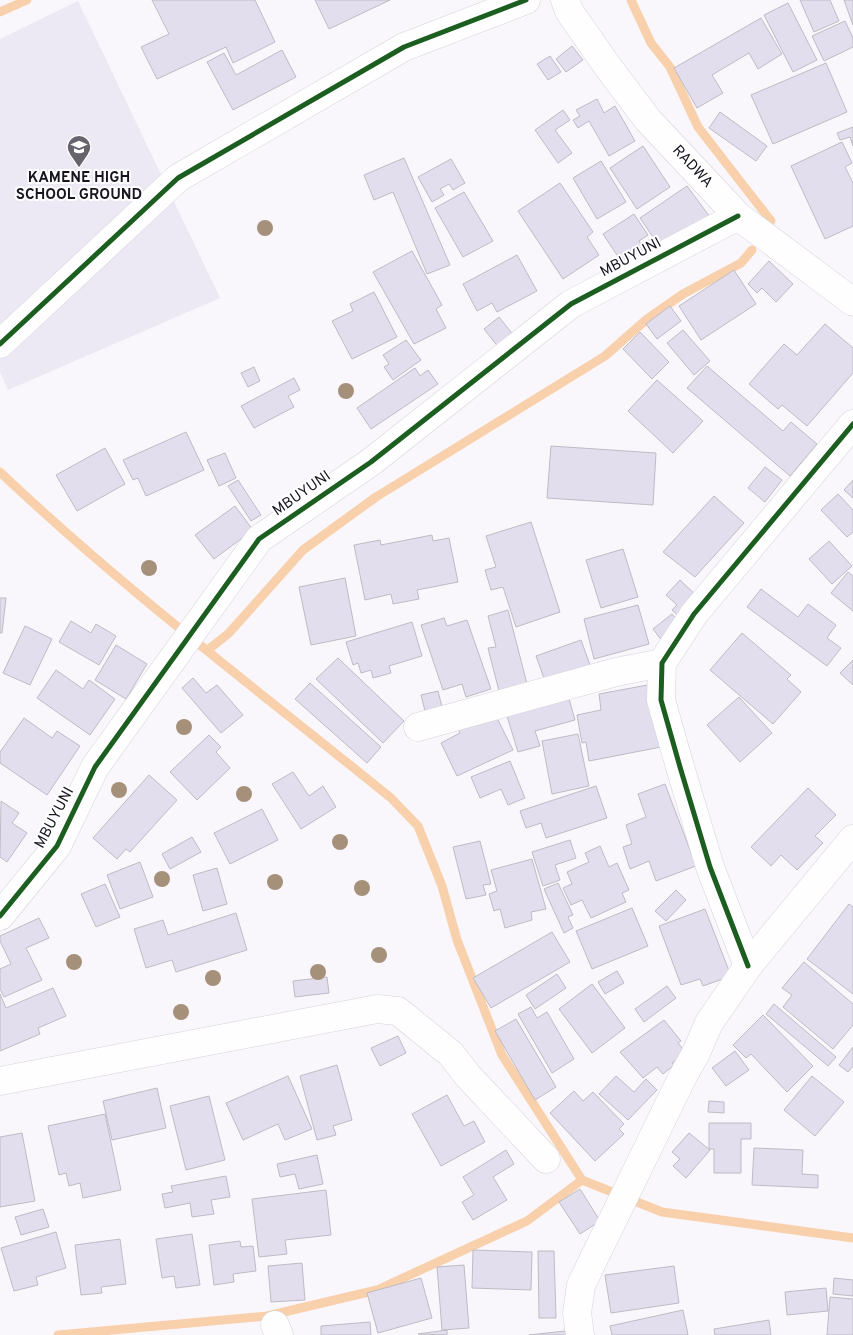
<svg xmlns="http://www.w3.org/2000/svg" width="853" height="1335" viewBox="0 0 853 1335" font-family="Overpass,sans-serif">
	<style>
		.built { fill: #ece8f4 }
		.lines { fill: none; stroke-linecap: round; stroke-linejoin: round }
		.stream { stroke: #f9d0ac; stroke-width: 9 }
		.building { fill: #e3deee; stroke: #bebbc4 }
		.minor-casing { stroke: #d5d2db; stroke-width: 29 }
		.minor { stroke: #fefeff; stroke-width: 28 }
		.cycleway-casing { stroke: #fff; stroke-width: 8 }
		.cycleway { stroke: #1b5e20; stroke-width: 5 }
		.tree { fill: #a5907a }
		.labels { text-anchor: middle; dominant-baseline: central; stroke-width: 4; stroke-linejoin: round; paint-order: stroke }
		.street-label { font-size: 15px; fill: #181520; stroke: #fff }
		.poi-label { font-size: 15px; font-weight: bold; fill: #181520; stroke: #fff }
	</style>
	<rect width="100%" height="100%" fill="#f9f7fc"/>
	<polygon class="built" points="78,1 220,298 8,390 0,372 0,39"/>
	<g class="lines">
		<g class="stream">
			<polyline points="631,0 651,43 670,67 698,127 771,221"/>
			<polyline points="0,12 27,0"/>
			<path d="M 0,472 C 123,589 259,691 391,798 L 418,826 L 442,886 L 457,940 L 502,1055 L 582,1180 L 662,1212 L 853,1238"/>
			<polyline points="209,651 209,649 229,633 303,550 376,497 605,356 647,319 683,294 741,263 752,250"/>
			<polyline points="58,1335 267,1316 377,1290 527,1221 582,1180"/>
		</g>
	</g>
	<g class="building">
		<polygon points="152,0 255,0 275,42 233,63 226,47 157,79 141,47 169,34"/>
		<polygon points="315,0 390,0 329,29"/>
		<polygon points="800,0 830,0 839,21 814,32"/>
		<polygon points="844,0 853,0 853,25"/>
		<polygon points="788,3 817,60 793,72 764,15"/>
		<polygon points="761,18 782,54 758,69 749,53 712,75 723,93 697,108 674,68"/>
		<polygon points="845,21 853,38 853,47 824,61 812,36"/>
		<polygon points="572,46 583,60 566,72 556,59"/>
		<polygon points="282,50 296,77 233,110 207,62 224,53 236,75"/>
		<polygon points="550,56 561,72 548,80 537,64"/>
		<polygon points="826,63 847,112 773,144 751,95"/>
		<polygon points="597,99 604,113 615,106 635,141 609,156 589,121 578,128 573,120 580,116 576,110"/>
		<polygon points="563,110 570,120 555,130 572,153 558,163 535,130"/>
		<polygon points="720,112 767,146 756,161 709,128"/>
		<polygon points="853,127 853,146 850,137 840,140 837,133"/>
		<polygon points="842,142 852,163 845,167 853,183 853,226 825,239 791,166"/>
		<polygon points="643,146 670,187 637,209 610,168"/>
		<polygon points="404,158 450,265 427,274 393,192 374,200 364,175"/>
		<polygon points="451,159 465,183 453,190 449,184 440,189 444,195 432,202 418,177"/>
		<polygon points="601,161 626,202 597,219 573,178"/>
		<polygon points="560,183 593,232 587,237 599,255 563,279 518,211"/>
		<polygon points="687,186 710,217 657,255 647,241 653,237 640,218"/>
		<polygon points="464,192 493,241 463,257 435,208"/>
		<polygon points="634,214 648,235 639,241 647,253 625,267 603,234"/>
		<polygon points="412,251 442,305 436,309 446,328 414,344 373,272"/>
		<polygon points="517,255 537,291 497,312 492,303 477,311 463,284"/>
		<polygon points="769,261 793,284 776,302 762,288 757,293 748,284"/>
		<polygon points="734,270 756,304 701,340 679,306"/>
		<polygon points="374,292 397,337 352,359 332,321 353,311 350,304"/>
		<polygon points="670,306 681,321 657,339 646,324"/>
		<polygon points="499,317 518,341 503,353 484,329"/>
		<polygon points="825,324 853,348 853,373 807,426 782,405 778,409 749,384 784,344 797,355"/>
		<polygon points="683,330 710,361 694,375 667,343"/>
		<polygon points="640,332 669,362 652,379 623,349"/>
		<polygon points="406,340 421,360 393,380 384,367 389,364 383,355"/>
		<polygon points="707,366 783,431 791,422 817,444 790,476 687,388"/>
		<polygon points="254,367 260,381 248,387 241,373"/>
		<polygon points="415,368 420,376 428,370 438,384 371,429 357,408"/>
		<polygon points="294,378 300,390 288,396 294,407 254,428 241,406"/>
		<polygon points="657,380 703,421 673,453 628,411"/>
		<polygon points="186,432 204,470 146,496 138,478 133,480 123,460"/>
		<polygon points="551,446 656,453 653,505 547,498"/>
		<polygon points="105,448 125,484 77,511 56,475"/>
		<polygon points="225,453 236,478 219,486 207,460"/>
		<polygon points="765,467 782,480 765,502 748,488"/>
		<polygon points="238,480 261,515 251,521 228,486"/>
		<polygon points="853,480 853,498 844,490"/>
		<polygon points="838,494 853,510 853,532 847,537 821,510"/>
		<polygon points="714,496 744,523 695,577 663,552"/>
		<polygon points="235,506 253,530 214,559 195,535"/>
		<polygon points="531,522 560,612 516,627 503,587 491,590 485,570 496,567 486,536"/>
		<polygon points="432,535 433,541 449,538 458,582 417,590 419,599 393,604 391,594 365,600 354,545 380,540 381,545"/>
		<polygon points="829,541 852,566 832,584 809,559"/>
		<polygon points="623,549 638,597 601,608 586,560"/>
		<polygon points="848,572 853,576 853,611 831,593"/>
		<polygon points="345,578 356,636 311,645 299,587"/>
		<polygon points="680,580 701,600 683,620 672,610 677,605 666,595"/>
		<polygon points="761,589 798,617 808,604 836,625 827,638 841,648 827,666 747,607"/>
		<polygon points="0,598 6,598 2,633 0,633"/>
		<polygon points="638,605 649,644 594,659 584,619"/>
		<polygon points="508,610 527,684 499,691 488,648 496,647 488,616"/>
		<polygon points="672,614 683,627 663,642 653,629"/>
		<polygon points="444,618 447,626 467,620 491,689 466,697 462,684 443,690 421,625"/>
		<polygon points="71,621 91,633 96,624 116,636 99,665 59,642"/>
		<polygon points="412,622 422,656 389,666 391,673 373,678 371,670 361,673 358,663 353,665 346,642"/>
		<polygon points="25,626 52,639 30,685 3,673"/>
		<polygon points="742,633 791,675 787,679 801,692 773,724 710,670"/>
		<polygon points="581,640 590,665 545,681 536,656"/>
		<polygon points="116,645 147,664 126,699 95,680"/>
		<polygon points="338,658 404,721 383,743 316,679"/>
		<polygon points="853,660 853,685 840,673"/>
		<polygon points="56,670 83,689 89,680 115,699 90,735 37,698"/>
		<polygon points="193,678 206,693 217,685 243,715 221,733 182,688"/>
		<polygon points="310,683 381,747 367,763 295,699"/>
		<polygon points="653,684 661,747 589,761 586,742 582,743 577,715 601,710 599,694"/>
		<polygon points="438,691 443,711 426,715 421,695"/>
		<polygon points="568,695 575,720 535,731 540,746 518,752 506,713"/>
		<polygon points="739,697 772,733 740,762 707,725"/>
		<polygon points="493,710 513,750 457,776 441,743 460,733 457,727"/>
		<polygon points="24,718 52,738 57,731 80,746 47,795 0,763 0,752"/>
		<polygon points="578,734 589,786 552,794 542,741"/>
		<polygon points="209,735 221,747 216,752 230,768 197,800 170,772"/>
		<polygon points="510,761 525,798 508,805 501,789 480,798 471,777"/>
		<polygon points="293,772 309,796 323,786 336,807 301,829 272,784"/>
		<polygon points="149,775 177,800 130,852 126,849 117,859 93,838"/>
		<polygon points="665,784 696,866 656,881 649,861 630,869 623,847 632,844 626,825 646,817 638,794"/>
		<polygon points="596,786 607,818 546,838 541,823 526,828 520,811"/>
		<polygon points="808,788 836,815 815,836 823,843 797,870 781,855 771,866 751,847"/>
		<polygon points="1,801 19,813 12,823 27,833 7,862 0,857"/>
		<polygon points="262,809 278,840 230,864 214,833"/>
		<polygon points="192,837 201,852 170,869 162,854"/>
		<polygon points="570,840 576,858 555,865 560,880 543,886 532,852"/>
		<polygon points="480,841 491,884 483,885 486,895 466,899 453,847"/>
		<polygon points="600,846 609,867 617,863 629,890 622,893 626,902 591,918 582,900 571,905 563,888 572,884 567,872 589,862 585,853"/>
		<polygon points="532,859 546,909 531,912 532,920 505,928 500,909 494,911 489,894 497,891 491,870"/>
		<polygon points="140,862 153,897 120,909 107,875"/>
		<polygon points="217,868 227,904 203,911 193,875"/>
		<polygon points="558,883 573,915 568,917 573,928 564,933 544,889"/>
		<polygon points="105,884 120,917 96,927 81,894"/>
		<polygon points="676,890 686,900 666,921 655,911"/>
		<polygon points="849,904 853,907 853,994 807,959"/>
		<polygon points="632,908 648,946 592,969 576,931"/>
		<polygon points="705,909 731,976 703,986 700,979 681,985 659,926"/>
		<polygon points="236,913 247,950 176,972 172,960 146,968 134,929 163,920 168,935"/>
		<polygon points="39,918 49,938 26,948 42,980 4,997 0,989 0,969 11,964 0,941 0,936"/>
		<polygon points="552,932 570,962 491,1008 473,978"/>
		<polygon points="804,962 853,1004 853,1025 833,1049 783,1007 792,995 782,988"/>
		<polygon points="617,971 624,983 605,994 598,982"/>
		<polygon points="557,974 566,988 535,1009 526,995"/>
		<polygon points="327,977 329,993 295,997 293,981"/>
		<polygon points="592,984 625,1028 592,1053 559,1009"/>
		<polygon points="667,986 676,998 644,1022 635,1009"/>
		<polygon points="53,988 66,1016 38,1028 40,1034 0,1051 0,994 6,1008"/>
		<polygon points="774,1004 836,1057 828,1066 766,1014"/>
		<polygon points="531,1007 537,1018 547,1012 574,1059 552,1073 518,1014"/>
		<polygon points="763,1015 813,1066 787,1092 751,1054 746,1058 733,1045"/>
		<polygon points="516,1019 556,1087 535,1100 495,1031"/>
		<polygon points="664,1020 681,1041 678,1043 686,1053 672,1063 674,1065 663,1074 657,1067 643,1078 620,1052"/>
		<polygon points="398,1036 406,1053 380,1066 371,1048"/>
		<polygon points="853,1047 853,1066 848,1072 839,1065"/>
		<polygon points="735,1051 749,1070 726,1086 712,1068"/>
		<polygon points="337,1065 352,1120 333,1126 336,1135 317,1140 300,1076"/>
		<polygon points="288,1076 312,1129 285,1140 278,1124 243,1140 226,1103"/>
		<polygon points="616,1076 634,1092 646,1079 657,1090 628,1120 599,1094"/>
		<polygon points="812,1076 844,1102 815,1136 784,1110"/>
		<polygon points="157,1088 166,1128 112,1140 103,1101"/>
		<polygon points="574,1091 583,1101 593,1092 624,1124 619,1129 624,1134 595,1161 550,1113"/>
		<polygon points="447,1095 464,1126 474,1121 485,1142 441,1166 412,1114"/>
		<polygon points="209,1096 225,1160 186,1170 170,1106"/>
		<polygon points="709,1101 724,1102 724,1113 708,1112"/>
		<polygon points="105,1114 121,1190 83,1198 80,1183 69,1186 66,1173 59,1175 48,1126"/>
		<polygon points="709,1123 751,1123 751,1139 741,1139 741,1173 714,1173 714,1149 709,1149"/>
		<polygon points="22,1133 35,1201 0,1207 0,1137"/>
		<polygon points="689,1133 710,1150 686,1178 673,1166 680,1159 672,1152"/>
		<polygon points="754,1148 803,1150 802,1174 818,1175 818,1188 752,1185"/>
		<polygon points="506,1150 514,1164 493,1177 507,1200 473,1220 462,1202 474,1195 463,1177"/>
		<polygon points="317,1155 323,1184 299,1189 295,1174 280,1177 277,1164"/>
		<polygon points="226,1176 230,1197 211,1200 214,1214 192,1217 190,1203 165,1208 162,1194 173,1192 171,1186"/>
		<polygon points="580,1189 600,1221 580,1234 559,1202"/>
		<polygon points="326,1190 331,1235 285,1240 287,1254 259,1257 252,1199"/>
		<polygon points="43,1209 49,1227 21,1235 15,1217"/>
		<polygon points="56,1232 66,1268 36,1277 38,1285 14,1291 1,1248"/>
		<polygon points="192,1234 200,1285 176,1288 174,1276 162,1278 156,1239"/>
		<polygon points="120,1239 126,1284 101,1287 102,1293 81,1295 75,1245"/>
		<polygon points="240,1241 241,1247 253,1246 256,1271 233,1274 234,1282 214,1285 209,1245"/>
		<polygon points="473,1250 532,1252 531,1290 472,1288"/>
		<polygon points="538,1251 554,1251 556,1318 539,1318"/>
		<polygon points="302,1263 305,1300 271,1302 268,1266"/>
		<polygon points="464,1265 469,1328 442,1330 437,1267"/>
		<polygon points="674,1266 679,1303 611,1313 605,1275"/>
		<polygon points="421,1278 432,1318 378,1333 367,1293"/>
		<polygon points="834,1278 853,1280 853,1296 833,1294"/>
		<polygon points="826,1288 828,1311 787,1315 785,1292"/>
		<polygon points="830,1297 853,1299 853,1335 827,1335"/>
		<polygon points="683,1310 688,1335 612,1335 610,1326"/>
		<polygon points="769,1320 771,1335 715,1335 714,1329"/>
		<polygon points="370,1322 371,1335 321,1335 321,1326"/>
		<polygon points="447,1330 447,1335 418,1334"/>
		<polygon points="565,1331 566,1335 529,1335"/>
	</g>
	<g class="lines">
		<g class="minor-casing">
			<g id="minor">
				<polyline points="565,0 569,11 608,67 648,120 738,216 853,302"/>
				<polyline points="0,344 178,178 404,47 526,0"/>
				<polyline points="418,727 616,672 662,663"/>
				<polyline points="0,916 57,846 95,767 259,539 371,462 571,304 738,216"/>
				<polyline points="748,966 710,867 680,767 661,700 662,663 694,614 853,424"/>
				<polyline points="0,1081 377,1009 398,1011 451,1054 468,1076 546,1159"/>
				<polyline points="275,1325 279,1335"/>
				<polyline points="580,1335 577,1313 581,1285 682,1078 696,1053 709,1023 748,966 853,839"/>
			</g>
		</g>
		<use href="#minor" class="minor"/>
		<g class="cycleway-casing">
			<g id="cycleway">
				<polyline points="0,344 178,178 404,47 526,0"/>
				<polyline points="0,916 57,846 95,767 259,539 371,462 571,304 738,216"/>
				<polyline points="748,966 710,867 680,767 661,700 662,663 694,614 853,424"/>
			</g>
		</g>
		<use href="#cycleway" class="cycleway"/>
	</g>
	<g class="tree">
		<circle cx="265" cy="228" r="8"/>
		<circle cx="346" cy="391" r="8"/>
		<circle cx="149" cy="568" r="8"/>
		<circle cx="184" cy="727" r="8"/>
		<circle cx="119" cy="790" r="8"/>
		<circle cx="244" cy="794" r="8"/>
		<circle cx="340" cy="842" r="8"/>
		<circle cx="162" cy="879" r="8"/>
		<circle cx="275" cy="882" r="8"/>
		<circle cx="362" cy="888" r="8"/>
		<circle cx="379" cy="955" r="8"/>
		<circle cx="74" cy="962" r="8"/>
		<circle cx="318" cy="972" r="8"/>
		<circle cx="213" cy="978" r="8"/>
		<circle cx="181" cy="1012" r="8"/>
	</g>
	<defs>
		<g id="school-pin" transform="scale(1.25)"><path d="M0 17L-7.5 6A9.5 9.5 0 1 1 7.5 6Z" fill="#67646d" stroke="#fff"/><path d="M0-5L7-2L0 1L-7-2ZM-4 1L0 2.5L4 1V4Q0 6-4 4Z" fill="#fff"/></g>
	</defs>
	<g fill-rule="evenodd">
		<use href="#school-pin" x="79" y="147"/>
	</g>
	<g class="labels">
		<g class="street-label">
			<text transform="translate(692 167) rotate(47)">RADWA</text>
			<text transform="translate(631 258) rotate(-28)">MBUYUNI</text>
			<text transform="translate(302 494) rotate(-35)">MBUYUNI</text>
			<text transform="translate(55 818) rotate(-62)">MBUYUNI</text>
		</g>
		<g class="poi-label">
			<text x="79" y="178">KAMENE HIGH<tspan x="79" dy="17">SCHOOL GROUND</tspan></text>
		</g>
	</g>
</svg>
